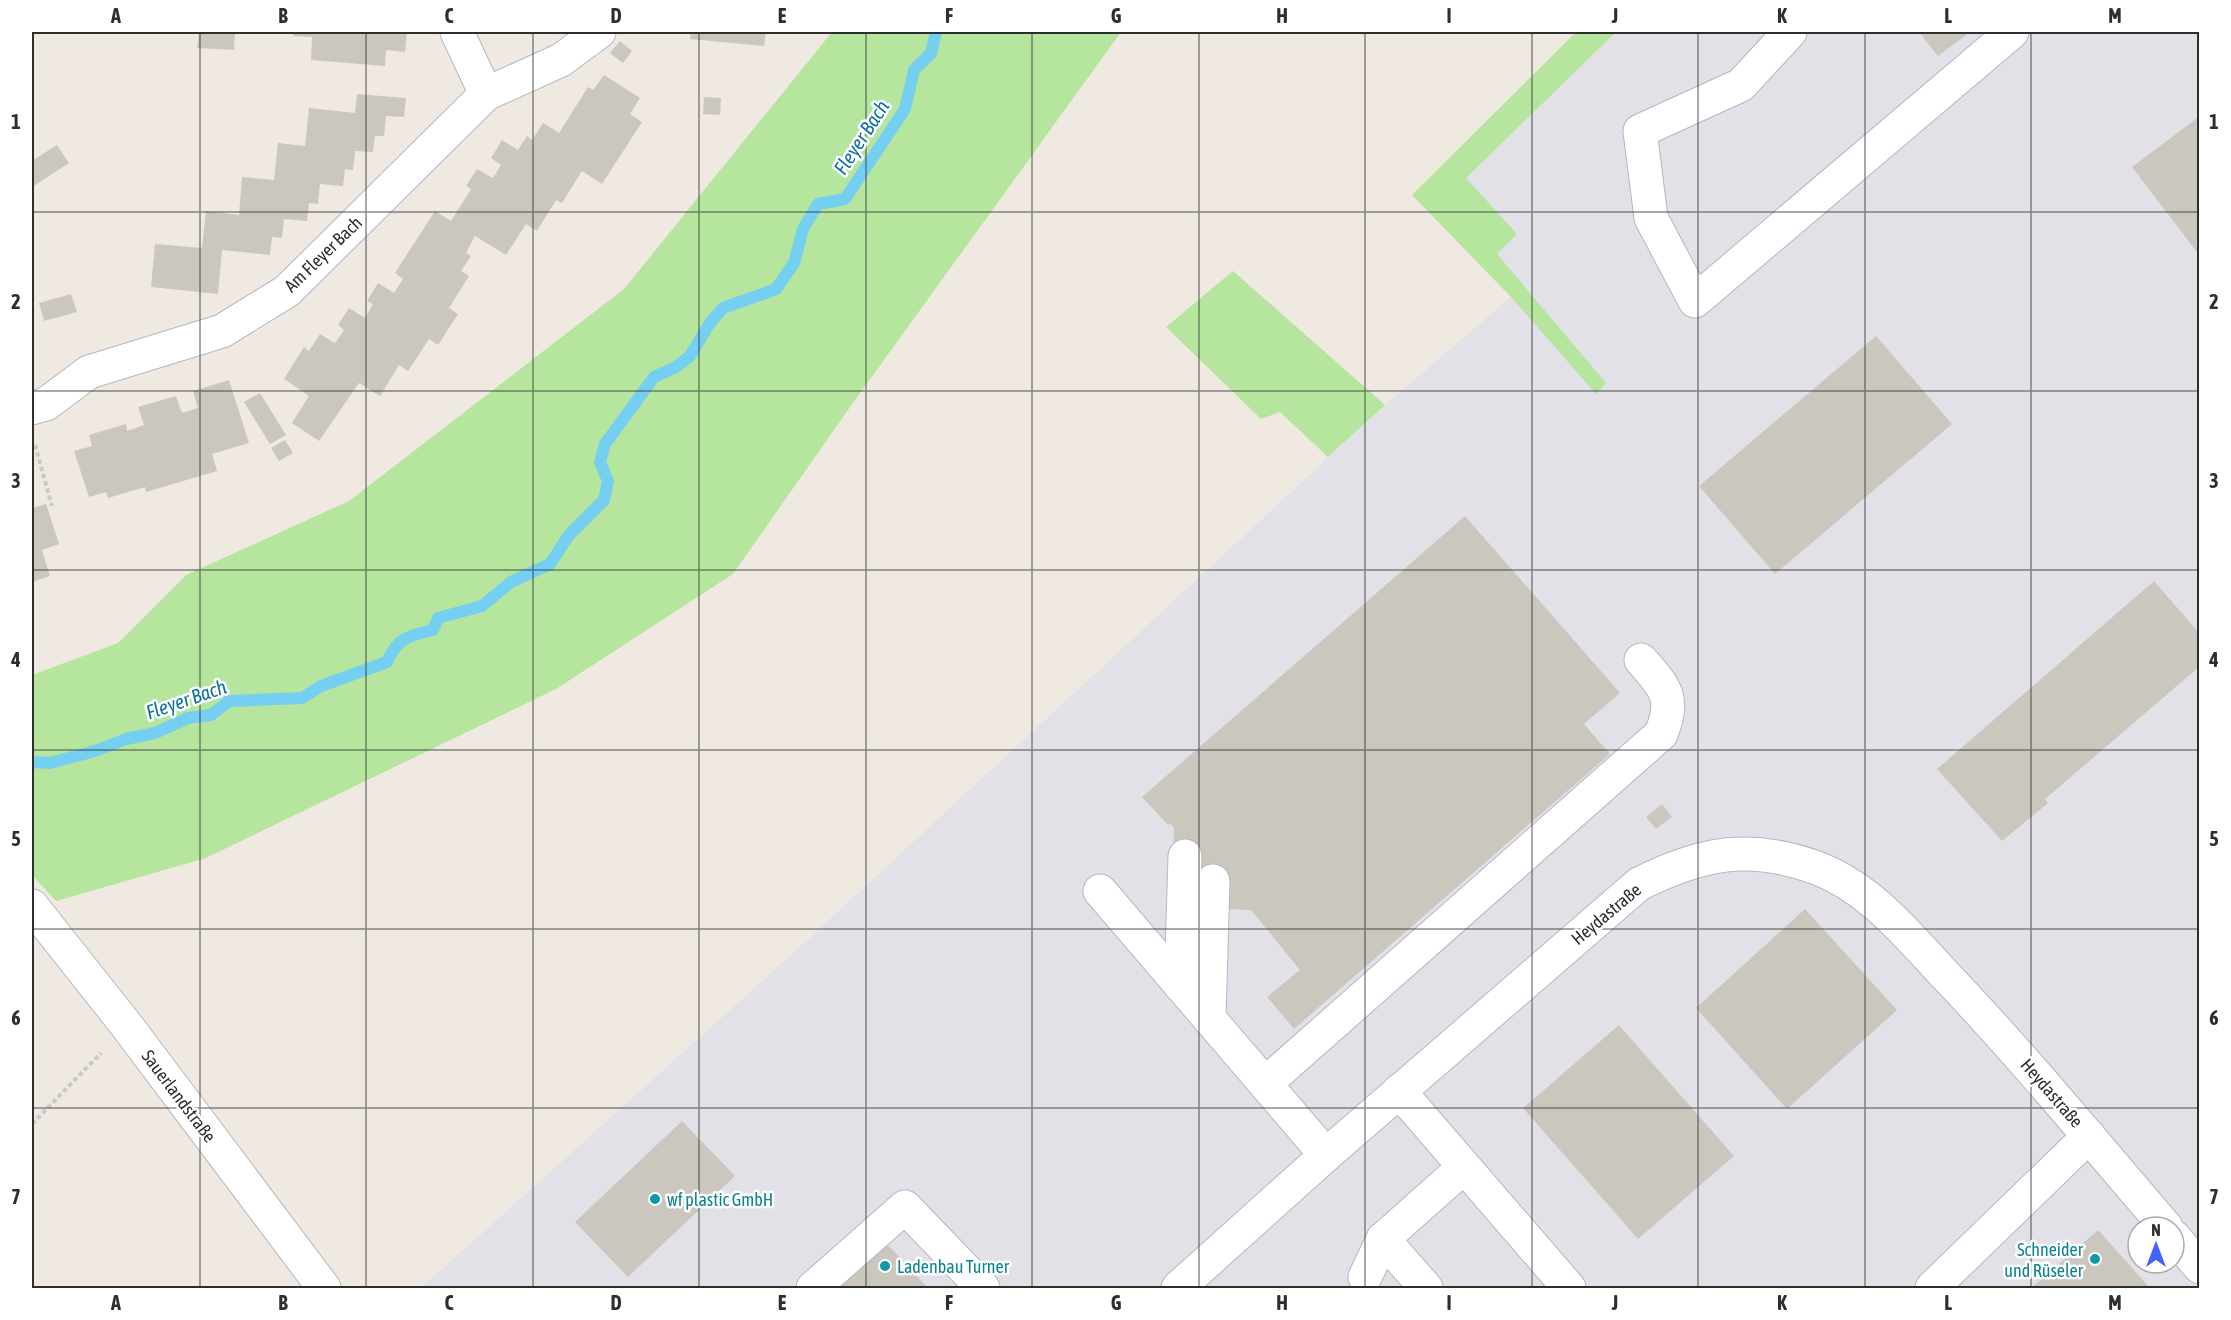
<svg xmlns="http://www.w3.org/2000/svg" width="2231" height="1320" viewBox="0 0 2231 1320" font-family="'Asap Condensed',sans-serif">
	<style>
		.industrial { fill: #e3e1e8; fill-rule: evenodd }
		.green { fill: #b6e59e }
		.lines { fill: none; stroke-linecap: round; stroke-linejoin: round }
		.stream { stroke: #75cff0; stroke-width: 12 }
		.building { fill: #cbc7bf }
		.minor-casing { stroke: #b4b7c1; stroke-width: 35 }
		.path { stroke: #c9c9c9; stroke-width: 4; stroke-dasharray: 4.5 3; stroke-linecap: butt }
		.minor { stroke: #fff; stroke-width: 33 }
		.grid { fill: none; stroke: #2e2e2e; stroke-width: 1.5; stroke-opacity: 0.55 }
		.culture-dot { fill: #0f9aa8; stroke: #fff; stroke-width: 2 }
		.labels { text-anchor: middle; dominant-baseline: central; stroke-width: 5; stroke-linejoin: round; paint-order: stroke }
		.street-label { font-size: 18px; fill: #2e2e2e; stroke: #fff }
		.culture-label { font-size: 18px; fill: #0d838f; stroke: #fff; text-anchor: start }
		.water-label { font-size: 20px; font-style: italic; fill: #0d6fa3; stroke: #fff }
		.neatline { fill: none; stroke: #2e2e2e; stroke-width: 2 }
		.grid-label { font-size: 20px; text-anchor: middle; font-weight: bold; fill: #2e2e2e }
	</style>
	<rect width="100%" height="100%" fill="#efe9e1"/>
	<path class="industrial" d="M 1598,32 L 2199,32 L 2199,1288 L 421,1288 L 791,955 L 1385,405 L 1511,297 L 1425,197 ZM 2138,1227 L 2174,1227 L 2174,1263 L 2138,1263 Z"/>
	<g class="green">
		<polygon points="832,32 1121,32 855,400 733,574 556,689 206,858 56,901 32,875 32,675 118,643 186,575 349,501 624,289"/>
		<polygon points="1576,32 1616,32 1466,178 1517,234 1497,254 1606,383 1596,394 1511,297 1412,195"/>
		<polygon points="1233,271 1385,405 1328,457 1280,412 1261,419 1166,327"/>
	</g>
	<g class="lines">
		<path class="stream" d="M 32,762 L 50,763 L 95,751 L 126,739 L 155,733 L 188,718 L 211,715 L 229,701 L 302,698 L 321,686 L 387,662 C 398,637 408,636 433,630 L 438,618 L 482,606 L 511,582 L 550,564 L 569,535 L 604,500 L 608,481 L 600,462 L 605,444 L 654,377 L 676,367 L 690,356 L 710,323 L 723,308 L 776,289 L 794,263 L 803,229 L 818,204 L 845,199 L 905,109 L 914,70 L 931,53 L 936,32"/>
	</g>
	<g class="building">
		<polygon points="199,32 235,32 234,50 197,48"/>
		<polygon points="294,32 407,32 405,52 386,50 385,66 311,60 312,37 293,36"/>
		<polygon points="691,32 766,32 764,46 690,39"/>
		<polygon points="1919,32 1970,32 1938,56"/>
		<polygon points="620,41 632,51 623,63 610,53"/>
		<polygon points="604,75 640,98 630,114 642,122 602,184 582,171 562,203 556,200 537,231 526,224 506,255 475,236 466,253 471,256 461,271 469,276 449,308 458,314 438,345 429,339 408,371 399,365 380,396 359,383 319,441 292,423 309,396 284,379 304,347 309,351 320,334 335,343 344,330 338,325 349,308 365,318 373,304 367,301 378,283 394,293 403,279 395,273 435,211 451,221 471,189 466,186 477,169 493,178 501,165 491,158 502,140 518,150 527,136 532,140 543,123 559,133 588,87 593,90"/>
		<polygon points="357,94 406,98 404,117 386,116 384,136 375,136 373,152 355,151 353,170 345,169 343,186 320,184 318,204 309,203 307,221 284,219 282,238 272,237 270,255 222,250 218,294 151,287 155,244 202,248 206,211 239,215 242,177 274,180 278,143 305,146 309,108 355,113"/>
		<polygon points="704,97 721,98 720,115 703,114"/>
		<polygon points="2200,116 2200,256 2132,167"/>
		<polygon points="57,145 69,163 32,187 32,161"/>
		<polygon points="71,294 77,312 44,321 39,303"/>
		<polygon points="1876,336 1952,424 1775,574 1699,486"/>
		<polygon points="229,380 249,443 212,454 217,471 146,492 145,487 108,498 106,492 89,497 74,451 92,446 89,435 126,424 127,431 144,425 138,407 176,396 182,413 198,408 193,391"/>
		<polygon points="260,393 286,435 270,444 244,402"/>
		<polygon points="285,440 293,453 279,461 271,448"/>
		<polygon points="46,504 59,544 42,550 50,576 32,582 32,508"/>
		<polygon points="1465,516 1620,693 1584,724 1610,754 1294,1029 1267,997 1300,970 1251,910 1225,909 1173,854 1174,828 1170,823 1168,825 1142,797"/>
		<polygon points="2154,581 2200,634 2200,666 2045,799 2048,803 2002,841 1937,769"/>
		<polygon points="1662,804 1672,817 1656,829 1646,817"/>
		<polygon points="1805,909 1897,1010 1787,1109 1696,1008"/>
		<polygon points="1619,1025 1734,1156 1638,1239 1523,1108"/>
		<polygon points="682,1121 735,1176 628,1277 575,1222"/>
		<polygon points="2098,1230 2150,1288 2031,1288"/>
		<polygon points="887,1244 928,1288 837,1288"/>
	</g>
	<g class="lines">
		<g class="minor-casing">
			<g id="minor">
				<polyline points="457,32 486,94"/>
				<polyline points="1790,32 1741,85 1640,131 1651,218 1695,301 2012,32"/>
				<polyline points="32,408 46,404 89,372 222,331 287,291 486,94 561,60 599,32"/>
				<polyline points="1100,891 1326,1155"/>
				<polyline points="32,906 127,1026 324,1288"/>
				<polyline points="1181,986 1185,856"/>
				<polyline points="1209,1019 1213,881"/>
				<path d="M 1266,1083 L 1661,734 C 1676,698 1665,687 1641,660"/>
				<polyline points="1399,1091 1569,1288"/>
				<polyline points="2174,1237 2200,1267"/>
				<polyline points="1383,1239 1426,1288"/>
				<polyline points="1365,1277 1383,1239 1464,1167"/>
				<polyline points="813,1288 905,1207 983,1288"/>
				<path d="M 1178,1288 L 1326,1155 L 1639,884 C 1701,853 1749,843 1817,868 C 1872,889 1909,937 1948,978 C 2024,1058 2094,1143 2166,1227"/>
				<polyline points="1932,1288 2089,1136"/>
			</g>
		</g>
		<g class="path">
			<polyline points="35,445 52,506"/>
			<polyline points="32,1124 101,1053"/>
		</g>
		<use href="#minor" class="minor"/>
	</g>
	<path class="grid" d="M 200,32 L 200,1288M 366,32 L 366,1288M 533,32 L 533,1288M 699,32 L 699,1288M 866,32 L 866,1288M 1032,32 L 1032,1288M 1199,32 L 1199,1288M 1365,32 L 1365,1288M 1532,32 L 1532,1288M 1698,32 L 1698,1288M 1865,32 L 1865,1288M 2031,32 L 2031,1288M 32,212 L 2200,212M 32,391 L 2200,391M 32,570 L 2200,570M 32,750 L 2200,750M 32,929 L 2200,929M 32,1108 L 2200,1108"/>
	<g class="culture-dot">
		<circle cx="655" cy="1199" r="6"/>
		<circle cx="2095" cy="1259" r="6"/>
		<circle cx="885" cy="1266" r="6"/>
	</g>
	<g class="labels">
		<g class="street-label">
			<text transform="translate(323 254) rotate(-44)">Am Fleyer Bach</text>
			<text transform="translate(1606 914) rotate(-40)">Heydastraße</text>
			<text transform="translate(2052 1093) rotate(49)">Heydastraße</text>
			<text transform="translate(179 1096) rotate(53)">Sauerlandstraße</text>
		</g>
		<g class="culture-label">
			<text x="667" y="1199">wf plastic GmbH</text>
			<text x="2083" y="1249" text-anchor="end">Schneider<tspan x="2083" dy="21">und Rüseler</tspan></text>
			<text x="897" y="1266">Ladenbau Turner</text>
		</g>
		<g class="water-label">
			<text transform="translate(861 137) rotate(-57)">Fleyer Bach</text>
			<text transform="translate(186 699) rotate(-19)">Fleyer Bach</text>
		</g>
	</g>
	<rect width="2231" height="1320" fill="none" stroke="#ffffff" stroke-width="66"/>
	<g transform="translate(2156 1245)"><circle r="28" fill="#ffffff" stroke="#ababab" stroke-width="1.5"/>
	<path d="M0-4.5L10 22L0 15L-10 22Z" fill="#4264fb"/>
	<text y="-9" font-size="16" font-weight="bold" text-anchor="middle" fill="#2e2e2e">N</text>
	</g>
	<rect x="33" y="33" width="2165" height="1254" class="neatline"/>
	<g class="grid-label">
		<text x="116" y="23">A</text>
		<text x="283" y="23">B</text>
		<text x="449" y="23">C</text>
		<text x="616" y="23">D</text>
		<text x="782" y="23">E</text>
		<text x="949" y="23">F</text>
		<text x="1116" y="23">G</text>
		<text x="1282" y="23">H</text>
		<text x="1449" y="23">I</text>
		<text x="1615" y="23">J</text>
		<text x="1782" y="23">K</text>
		<text x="1948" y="23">L</text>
		<text x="2115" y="23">M</text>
		<text x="16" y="129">1</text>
		<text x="2214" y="129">1</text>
		<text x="16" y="309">2</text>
		<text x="2214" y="309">2</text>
		<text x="16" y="488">3</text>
		<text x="2214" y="488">3</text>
		<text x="16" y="667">4</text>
		<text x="2214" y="667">4</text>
		<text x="16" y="846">5</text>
		<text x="2214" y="846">5</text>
		<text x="16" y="1025">6</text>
		<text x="2214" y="1025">6</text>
		<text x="16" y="1204">7</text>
		<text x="2214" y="1204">7</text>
		<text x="116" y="1310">A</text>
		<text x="283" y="1310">B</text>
		<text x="449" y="1310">C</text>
		<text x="616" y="1310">D</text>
		<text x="782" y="1310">E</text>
		<text x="949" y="1310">F</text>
		<text x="1116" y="1310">G</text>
		<text x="1282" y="1310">H</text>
		<text x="1449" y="1310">I</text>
		<text x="1615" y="1310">J</text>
		<text x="1782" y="1310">K</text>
		<text x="1948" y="1310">L</text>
		<text x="2115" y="1310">M</text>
	</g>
</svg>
